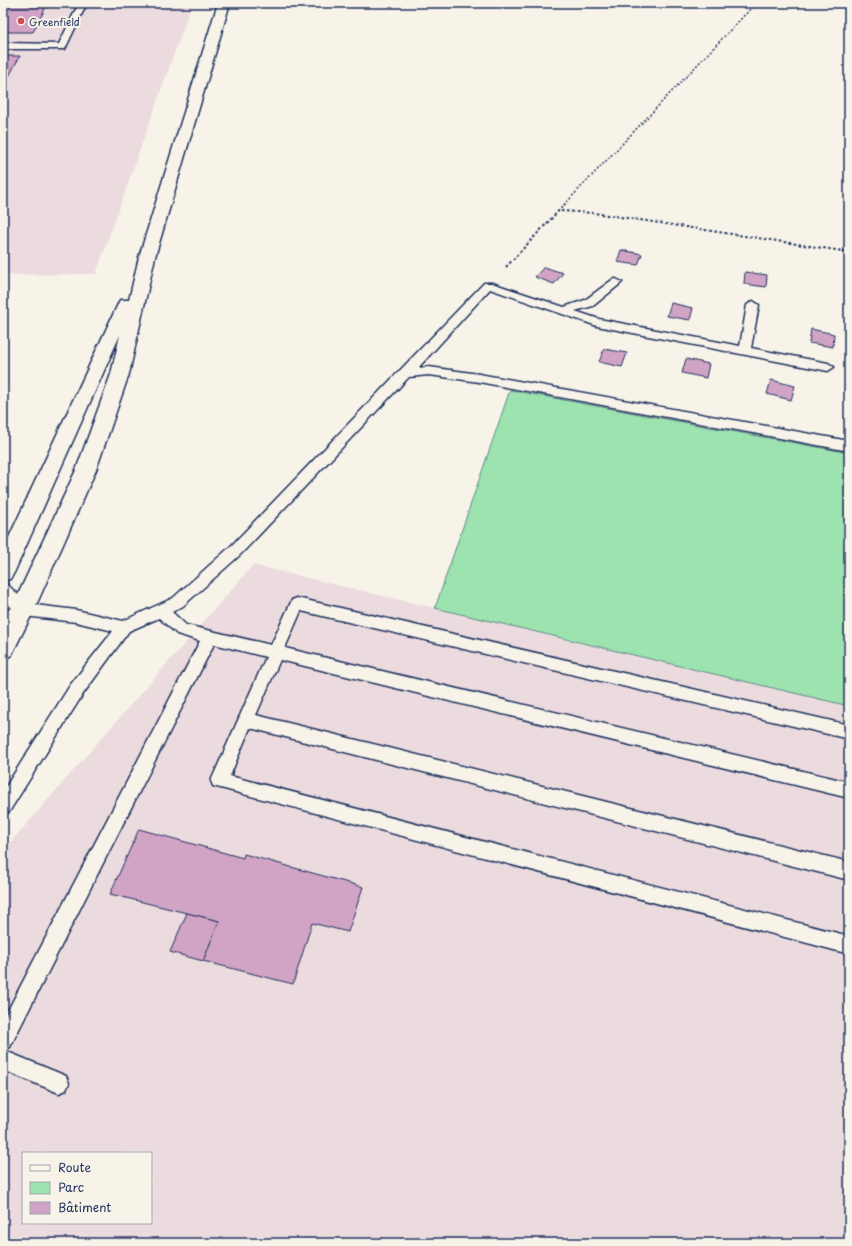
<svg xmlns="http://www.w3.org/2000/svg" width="852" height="1246" viewBox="0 0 852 1246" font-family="'Playpen Sans',sans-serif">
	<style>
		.built { fill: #ecdbde; fill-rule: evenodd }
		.green { fill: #9ce3b0; stroke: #5c8987 }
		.building { fill: #d1a4c6; stroke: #1b2f5e }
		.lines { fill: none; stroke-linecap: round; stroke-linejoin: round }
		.service-casing { stroke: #1b2f5e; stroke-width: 3 }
		.secondary-casing { stroke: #1b2f5e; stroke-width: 3 }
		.path-far1 { stroke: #1b2f5e; stroke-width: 1.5; stroke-dasharray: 2 2; stroke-linecap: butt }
		.path { stroke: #1b2f5e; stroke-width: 2; stroke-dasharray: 2.5 2.5; stroke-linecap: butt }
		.service { fill: #f7f3e8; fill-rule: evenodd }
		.secondary { fill: #f7f3e8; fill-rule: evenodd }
		.poi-dot { fill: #d1495b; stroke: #f7f3e8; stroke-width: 1.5 }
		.labels { text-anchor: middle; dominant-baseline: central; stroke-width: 4; stroke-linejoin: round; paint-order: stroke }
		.far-poi-label { font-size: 10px; fill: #1b2f5e; stroke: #f7f3e8; text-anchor: start }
	</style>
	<rect width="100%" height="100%" fill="#f7f3e8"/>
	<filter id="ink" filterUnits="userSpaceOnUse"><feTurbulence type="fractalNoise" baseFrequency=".025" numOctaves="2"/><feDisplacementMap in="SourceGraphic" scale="8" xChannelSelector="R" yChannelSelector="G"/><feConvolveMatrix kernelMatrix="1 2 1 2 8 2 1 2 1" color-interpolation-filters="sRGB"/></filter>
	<g filter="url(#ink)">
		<g class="built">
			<polygon points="3,3 192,3 96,274 3,275"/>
			<path d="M 253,565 L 849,706 L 849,1243 L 3,1243 L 3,851 ZM 23,1153 L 151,1153 L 151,1223 L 23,1223 Z"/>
		</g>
		<polygon class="green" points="510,390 849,453 849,706 435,608"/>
		<g class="building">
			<polygon points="3,3 48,3 33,32 3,32"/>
			<polygon points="3,56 20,56 3,87"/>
			<polygon points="621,250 642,254 638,265 617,262"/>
			<polygon points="544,267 563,273 554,284 535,277"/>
			<polygon points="745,272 767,275 766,287 744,284"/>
			<polygon points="671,303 693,308 690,320 667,316"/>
			<polygon points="811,329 834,334 833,347 809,343"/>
			<polygon points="604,349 627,353 622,367 599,362"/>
			<polygon points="686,359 709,364 706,378 682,373"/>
			<polygon points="771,380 795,386 791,400 767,394"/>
			<polygon points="139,829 243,858 244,854 363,887 348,932 312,923 293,984 203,961 219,921 110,894"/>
			<polygon points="187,913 219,921 203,961 170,952"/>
		</g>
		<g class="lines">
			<g class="service-casing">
				<g id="service">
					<polygon points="79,3 87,3 65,49 3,49 3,43 59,44"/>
					<polygon points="616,279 622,282 620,284 593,306 575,311 599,319 740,346 747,305 753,301 759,305 751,348 828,363 834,367 828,371 597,326 490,289 418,368 429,367 479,374 849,441 849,451 479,382 429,375 409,377 240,555 183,606 172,612 186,625 271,645 292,600 297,598 849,725 849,739 301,611 285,648 849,782 849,798 280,660 256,715 849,862 849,880 250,728 230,776 849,936 849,954 213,786 211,781 266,657 214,644 10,1047 3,1050 3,1020 200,641 177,634 159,618 129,631 83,694 9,812 3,814 3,791 71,684 113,631 76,622 24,616 3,624 3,612 12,608 3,599 3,583 8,585 27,604 76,610 123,621 173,598 230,547 484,283 492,283 564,307 585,300 612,280"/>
					<polygon points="3,1050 66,1076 69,1083 66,1090 59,1093 3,1070"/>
				</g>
			</g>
			<g class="secondary-casing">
				<polygon id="secondary" points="218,3 230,3 155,257 129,374 96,470 34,610 11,656 3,658 3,627 76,470 111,374 120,335 14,573 10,579 3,581 3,550 118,304 120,300 129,300 139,257"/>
			</g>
			<polyline class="path-far1" points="564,205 756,3"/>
			<g class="path">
				<polyline points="561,211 594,213 849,252"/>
				<polyline points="506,267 565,204"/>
			</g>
			<use href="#service" class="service"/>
			<use href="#secondary" class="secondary"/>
		</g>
	</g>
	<circle class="poi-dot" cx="21" cy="21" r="4"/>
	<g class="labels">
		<g class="far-poi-label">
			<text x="29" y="21">Greenfield</text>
		</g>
	</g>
	<rect width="852" height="1246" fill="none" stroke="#f7f3e8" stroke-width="16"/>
	<rect x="8" y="8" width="836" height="1230" fill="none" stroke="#1b2f5e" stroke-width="1.5" filter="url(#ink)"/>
	<rect x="22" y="1152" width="130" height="72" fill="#f7f3e8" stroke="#9fa5b1"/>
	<rect x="30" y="1165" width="20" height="6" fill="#f7f3e8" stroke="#9fa5b1"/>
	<text x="58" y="1172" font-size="12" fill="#1b2f5e">Route</text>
	<rect x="30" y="1182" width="20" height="12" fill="#9ce3b0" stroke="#9fa5b1"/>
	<text x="58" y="1192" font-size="12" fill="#1b2f5e">Parc</text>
	<rect x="30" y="1202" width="20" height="12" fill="#d1a4c6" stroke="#9fa5b1"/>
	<text x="58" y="1212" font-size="12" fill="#1b2f5e">Bâtiment</text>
</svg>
